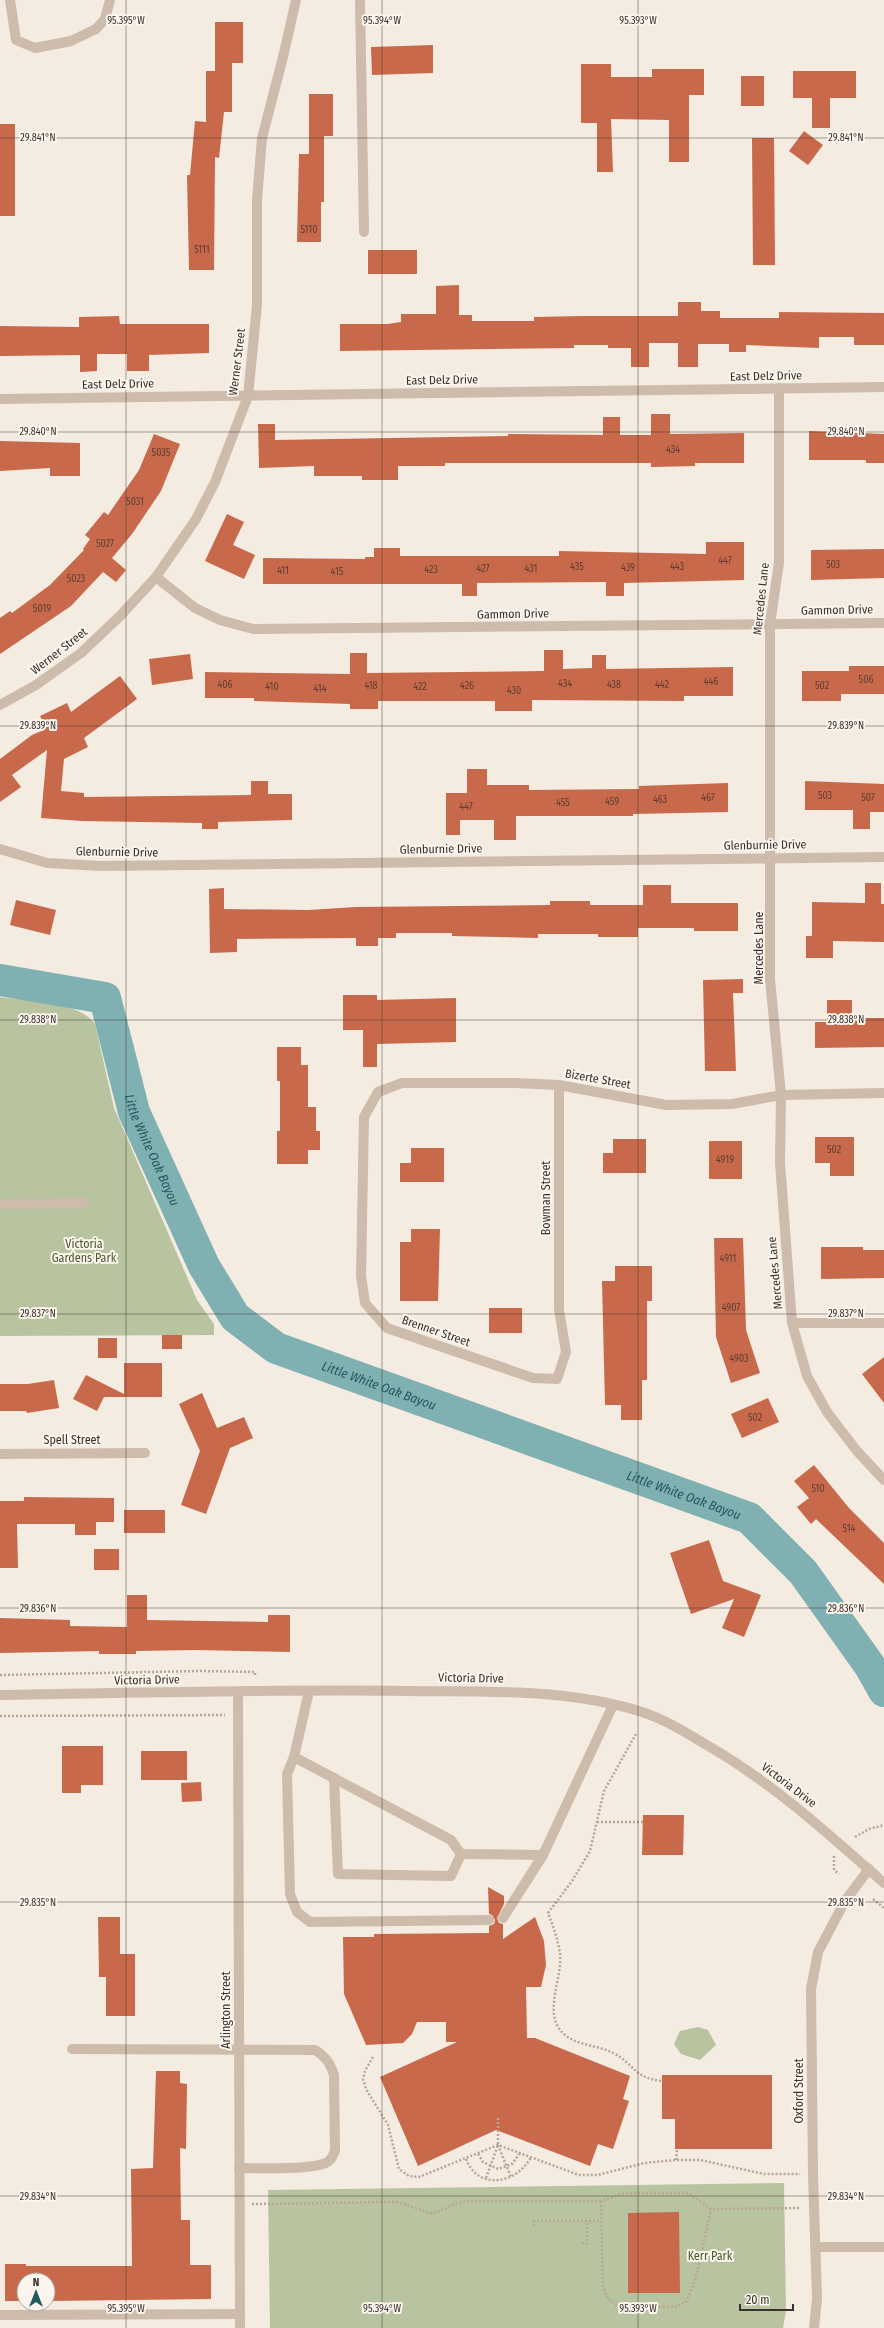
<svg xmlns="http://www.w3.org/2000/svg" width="884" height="2328" viewBox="0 0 884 2328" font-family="'Fira Sans Condensed',sans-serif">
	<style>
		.green { fill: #b8c4a0 }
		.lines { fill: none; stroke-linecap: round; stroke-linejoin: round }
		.river { stroke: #7fb0b2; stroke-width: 32 }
		.building { fill: #c8694b }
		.path { stroke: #b9a596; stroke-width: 2.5; stroke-dasharray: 2 2; stroke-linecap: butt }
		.minor { stroke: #cdbbac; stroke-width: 10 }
		.ticks { fill: none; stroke: #3b302b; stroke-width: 1; stroke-opacity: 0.45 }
		.labels { text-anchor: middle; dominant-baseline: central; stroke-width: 4; stroke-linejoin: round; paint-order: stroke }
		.number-label { font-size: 10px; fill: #5e3e33 }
		.street-label { font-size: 12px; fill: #3b302b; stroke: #fbf5ee }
		.park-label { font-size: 12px; fill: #4a5a2e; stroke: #fbf5ee }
		.water-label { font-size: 13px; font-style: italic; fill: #1f5a5e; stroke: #fbf5ee }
		.ticks-label { font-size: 10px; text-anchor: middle; fill: #3b302b; stroke: #fbf5ee; stroke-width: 4; stroke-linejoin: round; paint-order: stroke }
	</style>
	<rect width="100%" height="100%" fill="#f4ebe1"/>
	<g class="green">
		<path d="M 0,997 C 27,1001 79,1001 95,1024 L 114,1108 L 197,1300 L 214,1324 L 214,1335 L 0,1336 Z"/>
		<polygon points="698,2027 708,2030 716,2045 700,2060 681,2054 674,2044 680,2031"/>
		<polygon points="784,2183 786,2311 783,2328 270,2328 268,2190"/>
	</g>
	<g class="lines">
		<path class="river" id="s1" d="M 0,980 L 105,998 L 134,1112 L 204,1266 L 235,1317 L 276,1348 L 749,1518 L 803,1572 L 870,1666 L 884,1691"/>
	</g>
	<g class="building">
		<polygon points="215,22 243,22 243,63 232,63 232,112 224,112 219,158 215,157 214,270 189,270 187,175 190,175 195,121 206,122 206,71 215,71"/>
		<polygon points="433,45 433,73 372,75 371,47"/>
		<polygon points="581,64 611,64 611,77 652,77 652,69 704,69 704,95 689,95 689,162 669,162 669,120 611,119 613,172 597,172 597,123 581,123"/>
		<polygon points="793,71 856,71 856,98 830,98 830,128 812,128 812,98 793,98"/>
		<rect x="741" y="76" width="23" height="30"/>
		<polygon points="309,94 333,94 333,136 324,136 324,202 321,202 321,242 297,242 299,154 309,154"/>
		<rect x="0" y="124" width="15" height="92"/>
		<polygon points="804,131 823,145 808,165 789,151"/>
		<polygon points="752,138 774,138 775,265 753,265"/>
		<rect x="368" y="250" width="49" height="24"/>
		<polygon points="459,285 459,315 472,315 472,321 534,321 534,317 583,316 678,316 678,302 701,302 701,311 720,311 720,318 779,318 779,312 884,313 884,345 854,345 854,337 819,337 819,348 746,345 746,352 729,352 729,344 698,344 698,367 678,367 678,343 649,343 649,367 631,367 631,348 608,348 608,345 574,345 574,348 340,351 340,324 388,324 401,322 401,314 436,314 436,286"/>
		<polygon points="119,316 120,324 209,324 209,353 149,355 149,371 127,371 127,354 97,354 97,371 80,372 80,355 0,356 0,326 79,327 79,317"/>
		<polygon points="651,414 670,414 670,434 744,433 744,463 695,463 695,466 651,467 651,463 445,463 445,466 398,466 398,480 362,480 362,476 314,476 314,466 259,468 258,424 275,424 275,440 508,436 508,434 603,435 603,417 620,417 620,435 651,435"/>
		<polygon points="809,431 884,434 884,463 866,463 866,460 809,460"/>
		<polygon points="154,434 180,444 161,491 132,534 112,558 126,570 116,582 103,572 71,606 0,654 0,618 10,611 12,613 50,585 84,550 83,549 90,539 85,535 104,512 108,515 139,470"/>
		<polygon points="0,441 80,443 80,476 50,476 50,468 0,471"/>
		<polygon points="227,514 244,522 233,545 255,555 244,579 205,561"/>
		<polygon points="706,542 744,542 744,580 624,583 624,596 606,596 606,582 477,583 477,596 462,596 462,584 263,584 263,558 365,559 365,557 374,557 374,548 400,548 400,556 559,556 559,551 706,554"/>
		<polygon points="884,549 884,578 811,580 811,550"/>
		<polygon points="544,650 563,650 563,669 592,668 592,655 606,655 606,669 733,667 733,696 684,696 684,701 532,700 532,711 495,711 495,701 378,701 378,709 350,709 350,704 254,701 254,698 205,698 205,672 350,674 350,653 367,653 367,673 544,671"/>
		<polygon points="190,654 193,679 152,685 149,659"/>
		<polygon points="849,666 884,666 884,694 841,694 841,701 802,701 802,671 849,671"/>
		<polygon points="120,676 137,699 84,738 88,747 64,759 61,791 84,793 84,797 251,795 251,781 268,781 268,794 292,794 292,820 218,822 218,829 202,829 202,823 82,821 41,818 47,750 12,775 21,787 0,802 0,759 32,735 46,729 40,716 67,703 71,712"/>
		<polygon points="467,769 487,769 487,785 529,785 529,790 639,789 639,786 728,783 728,812 633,814 633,816 516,816 516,840 494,840 494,820 460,820 460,835 446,835 446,793 467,793"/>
		<polygon points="805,781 884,784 884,812 870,812 870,829 853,829 853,810 805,810"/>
		<polygon points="865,883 881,883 881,904 884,904 884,942 833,941 833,958 806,958 806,936 812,936 812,902 865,903"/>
		<polygon points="643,885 671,885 671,903 738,903 738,931 694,931 694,928 638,928 638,937 598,937 598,934 538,934 538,938 452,936 452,933 396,933 396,938 378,938 378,946 356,946 356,938 237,939 237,952 210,953 209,889 224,888 224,909 308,910 356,907 550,905 550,901 590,901 590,905 643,905"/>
		<polygon points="16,900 56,910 50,935 10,925"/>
		<polygon points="743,979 743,993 733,993 736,1071 705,1071 703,980"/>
		<polygon points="343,995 377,995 377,1000 456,998 456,1042 377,1044 377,1067 363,1067 363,1030 343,1030"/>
		<polygon points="827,1000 852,1000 852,1018 884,1018 884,1047 815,1048 815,1022 827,1022"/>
		<polygon points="277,1047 301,1047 301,1065 308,1065 308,1107 316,1107 316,1131 320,1131 320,1150 308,1150 308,1164 277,1164 277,1131 280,1131 280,1081 277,1081"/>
		<polygon points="815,1137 854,1137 854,1176 830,1176 830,1163 815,1163"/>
		<polygon points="613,1139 646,1139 646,1173 603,1173 603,1153 613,1153"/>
		<rect x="709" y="1141" width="33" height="38"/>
		<polygon points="411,1148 444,1148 444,1182 400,1182 400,1163 411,1163"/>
		<polygon points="411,1229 440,1229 438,1301 400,1301 400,1242 411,1242"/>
		<polygon points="714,1238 743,1238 746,1330 760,1373 731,1383 716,1337"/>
		<polygon points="821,1247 863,1247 863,1250 884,1250 884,1278 821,1279"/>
		<polygon points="615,1266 652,1266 652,1301 647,1301 647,1380 642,1380 642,1420 621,1420 621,1405 605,1405 602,1281 615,1281"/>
		<rect x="489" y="1308" width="33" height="25"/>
		<rect x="162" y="1335" width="20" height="14"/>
		<rect x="98" y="1338" width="19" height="20"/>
		<polygon points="884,1357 884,1403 862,1374"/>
		<polygon points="124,1363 162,1363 162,1397 104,1397 97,1411 73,1399 86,1375 124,1394"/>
		<polygon points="54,1380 59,1408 27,1413 26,1411 0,1411 0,1384 28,1384"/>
		<polygon points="202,1393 217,1428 244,1417 253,1438 230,1448 206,1514 181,1505 200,1451 179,1404"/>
		<polygon points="768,1398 779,1422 742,1438 731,1414"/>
		<polygon points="814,1465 849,1508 884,1543 884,1584 816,1519 811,1524 797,1507 809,1498 794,1481"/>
		<polygon points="24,1497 114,1498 114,1522 96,1522 96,1535 75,1535 75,1524 17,1524 18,1568 0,1568 0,1501 24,1501"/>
		<rect x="124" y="1510" width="41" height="23"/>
		<polygon points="709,1540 723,1581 761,1595 744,1637 722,1628 734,1599 691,1614 670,1553"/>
		<rect x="94" y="1549" width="25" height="21"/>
		<polygon points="127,1595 147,1595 147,1620 268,1622 268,1615 290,1615 290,1652 195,1650 136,1651 136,1654 99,1654 99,1651 0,1653 0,1618 70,1620 70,1626 127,1627"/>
		<polygon points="62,1746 103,1746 103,1785 81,1785 81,1793 62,1793"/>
		<rect x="141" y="1751" width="46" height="29"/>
		<polygon points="201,1782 202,1801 182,1802 181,1783"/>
		<polygon points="643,1815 684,1815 683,1855 642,1855"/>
		<polygon points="488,1887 504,1896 504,1904 497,1918 499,1923 503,1924 503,1939 535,1917 544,1941 546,1965 541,1987 526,1987 527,2038 535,2038 630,2076 623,2099 629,2101 613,2149 598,2144 590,2166 496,2130 418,2166 380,2077 457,2042 446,2042 446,2022 417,2022 412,2034 403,2043 366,2045 344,1994 343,1937 374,1937 374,1934 489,1933 489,1926 494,1924 495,1920 492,1915 489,1914"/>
		<polygon points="98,1917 120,1917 120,1954 135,1954 135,2016 106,2016 106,1977 99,1977"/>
		<polygon points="156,2071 180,2071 180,2083 187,2084 186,2149 180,2148 181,2220 190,2220 190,2265 211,2265 211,2299 48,2301 48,2280 24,2280 24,2301 5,2301 5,2264 26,2264 26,2266 132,2266 131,2169 153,2168"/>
		<polygon points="662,2075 772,2075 772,2149 675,2149 675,2119 662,2119"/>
		<polygon points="679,2212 680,2293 628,2293 628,2213"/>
	</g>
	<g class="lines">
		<g class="path">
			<polyline points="0,1675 200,1671 255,1672 255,1677"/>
			<polyline points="0,1716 225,1715"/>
			<path d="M 636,1734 L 604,1791 L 590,1851 L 572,1881 L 548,1913 C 553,1926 558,1939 560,1954 C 563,1979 541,2015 565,2035 C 579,2046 598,2045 613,2053 C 635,2064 633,2078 662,2081"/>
			<polyline points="597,1822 643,1822"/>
			<polyline points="855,1837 869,1829 884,1825"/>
			<polyline points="834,1856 834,1870 839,1874"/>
			<polyline points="873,1899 884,1908"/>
			<polyline points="373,2057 365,2071 363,2079 366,2089 388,2125 399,2169 409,2176 419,2177 498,2145 579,2175 598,2175 644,2163 676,2160 700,2160 764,2174 800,2174"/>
			<polyline points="498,2145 511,2177"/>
			<polyline points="478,2154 483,2162 498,2169 512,2164 520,2153"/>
			<path d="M 466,2159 C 478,2191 517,2184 531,2157"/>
			<polyline points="676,2160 677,2149"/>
			<polyline points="486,2178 498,2145 498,2116"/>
			<polyline points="601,2201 603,2288 608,2299 618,2306 676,2307 687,2301 696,2277 711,2209"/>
			<polyline points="252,2204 398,2202 433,2214 457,2203 469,2201 601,2201 625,2193 688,2193 711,2209 800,2208"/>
			<polyline points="534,2226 534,2221 601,2221"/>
			<polyline points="582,2243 587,2244 587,2221"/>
		</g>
		<g class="minor">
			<polyline points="10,0 16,40 35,48 71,41 96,29 105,19 110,0"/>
			<polyline points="360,0 364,232"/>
			<polyline points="779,388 779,563 770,624 770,979 781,1095 780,1163 792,1323 807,1376 827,1412 857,1451 884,1480"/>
			<polyline points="0,399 884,387"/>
			<polyline points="156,577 195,608 220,620 253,629 884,623"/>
			<polyline points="0,705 36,685 81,653 120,616 156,577 196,519 215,482 248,396 257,305 257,200 262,138 283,57 296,0"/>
			<polyline points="0,849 47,863 100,866 884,857"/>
			<polyline points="559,1085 559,1310 566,1352 557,1379 533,1378 387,1328 365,1303 361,1276 364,1117 378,1092 402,1083 516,1083 559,1085 666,1105 732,1104 781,1095 884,1093"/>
			<polyline points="0,1204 84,1203"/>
			<polyline points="792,1323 884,1323"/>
			<polyline points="0,1454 145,1453"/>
			<polyline points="309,1691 294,1757 287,1774 290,1894 297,1912 310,1922 489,1920"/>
			<polyline points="238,1692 240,2328"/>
			<path d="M 0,1695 C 136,1693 271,1689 407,1691 C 486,1692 566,1688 642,1712 C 664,1719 685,1732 705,1744 C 773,1783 825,1831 884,1883"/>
			<polyline points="294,1757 451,1840 461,1854"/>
			<polyline points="334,1778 338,1874 451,1876 461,1854"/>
			<polyline points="461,1854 543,1855 503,1918"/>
			<polyline points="543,1855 613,1705"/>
			<path d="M 72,2049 L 315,2050 C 326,2057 330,2063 334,2075 L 335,2151 C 332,2158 330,2162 323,2164 C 304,2170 260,2168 239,2168"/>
			<polyline points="815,2247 884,2247"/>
			<polyline points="0,2315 240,2314"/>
			<polyline points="814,2328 817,2299 813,2174 811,1989 818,1952 845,1901 869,1869"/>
		</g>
	</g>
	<path class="ticks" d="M 126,0 L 126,2328M 382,0 L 382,2328M 638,0 L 638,2328M 0,138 L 884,138M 0,432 L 884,432M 0,726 L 884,726M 0,1020 L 884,1020M 0,1314 L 884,1314M 0,1608 L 884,1608M 0,1902 L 884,1902M 0,2196 L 884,2196"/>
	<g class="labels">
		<g class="number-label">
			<text x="309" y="230">5110</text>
			<text x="202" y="250">5111</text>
			<text x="673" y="450">434</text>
			<text x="161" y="453">5035</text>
			<text x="135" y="502">5031</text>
			<text x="105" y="544">5027</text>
			<text x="725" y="561">447</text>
			<text x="833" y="565">503</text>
			<text x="577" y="567">435</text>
			<text x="677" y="567">443</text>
			<text x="628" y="568">439</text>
			<text x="483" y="569">427</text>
			<text x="531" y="569">431</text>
			<text x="431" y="570">423</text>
			<text x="283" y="571">411</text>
			<text x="337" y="572">415</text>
			<text x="76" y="579">5023</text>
			<text x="42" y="609">5019</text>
			<text x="866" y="680">506</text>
			<text x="711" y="682">446</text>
			<text x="565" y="684">434</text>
			<text x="225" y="685">406</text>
			<text x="614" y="685">438</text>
			<text x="662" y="685">442</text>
			<text x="371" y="686">418</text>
			<text x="467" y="686">426</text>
			<text x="822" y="686">502</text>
			<text x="272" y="687">410</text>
			<text x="420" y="687">422</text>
			<text x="320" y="689">414</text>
			<text x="514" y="691">430</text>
			<text x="825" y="796">503</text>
			<text x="708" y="798">467</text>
			<text x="868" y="798">507</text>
			<text x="660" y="800">463</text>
			<text x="612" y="802">459</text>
			<text x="563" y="803">455</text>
			<text x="466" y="807">447</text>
			<text x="834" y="1150">502</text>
			<text x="725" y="1160">4919</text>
			<text x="728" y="1259">4911</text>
			<text x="731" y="1308">4907</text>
			<text x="739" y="1359">4903</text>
			<text x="755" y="1418">502</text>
			<text x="818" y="1489">510</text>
			<text x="849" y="1529">514</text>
		</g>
		<g class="street-label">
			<text transform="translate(237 362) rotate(-83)">Werner Street</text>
			<text transform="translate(766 376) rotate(-1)">East Delz Drive</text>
			<text transform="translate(442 380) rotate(-1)">East Delz Drive</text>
			<text transform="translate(118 384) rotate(-1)">East Delz Drive</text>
			<text transform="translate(761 599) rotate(-84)">Mercedes Lane</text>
			<text transform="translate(837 610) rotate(-1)">Gammon Drive</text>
			<text transform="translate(513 614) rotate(-1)">Gammon Drive</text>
			<text transform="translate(59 651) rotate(-38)">Werner Street</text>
			<text transform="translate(765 845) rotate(-1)">Glenburnie Drive</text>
			<text transform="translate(441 849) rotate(-1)">Glenburnie Drive</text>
			<text transform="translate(117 852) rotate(1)">Glenburnie Drive</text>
			<text transform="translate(759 948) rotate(-90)">Mercedes Lane</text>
			<text transform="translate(598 1079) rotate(10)">Bizerte Street</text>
			<text transform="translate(546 1198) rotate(-90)">Bowman Street</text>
			<text transform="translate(775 1273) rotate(-95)">Mercedes Lane</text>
			<text transform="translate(436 1331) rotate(19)">Brenner Street</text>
			<text x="72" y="1440">Spell Street</text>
			<text transform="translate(471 1678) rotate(1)">Victoria Drive</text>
			<text transform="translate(147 1680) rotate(-1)">Victoria Drive</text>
			<text transform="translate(789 1785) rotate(37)">Victoria Drive</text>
			<text transform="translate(226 2010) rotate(-90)">Arlington Street</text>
			<text transform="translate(799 2091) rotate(-90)">Oxford Street</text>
		</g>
		<g class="park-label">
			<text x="84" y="1244">Victoria<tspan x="84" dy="14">Gardens Park</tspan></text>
			<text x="710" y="2256">Kerr Park</text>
		</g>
		<g class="water-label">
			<text stroke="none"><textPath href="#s1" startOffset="266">Little White Oak Bayou</textPath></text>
			<text stroke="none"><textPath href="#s1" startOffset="614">Little White Oak Bayou</textPath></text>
			<text stroke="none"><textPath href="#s1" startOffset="938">Little White Oak Bayou</textPath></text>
		</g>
	</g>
	<g class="ticks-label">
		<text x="126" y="24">95.395°W</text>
		<text x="382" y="24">95.394°W</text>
		<text x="638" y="24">95.393°W</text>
		<text x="38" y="141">29.841°N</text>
		<text x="846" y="141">29.841°N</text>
		<text x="38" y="435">29.840°N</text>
		<text x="846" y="435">29.840°N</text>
		<text x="38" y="729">29.839°N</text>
		<text x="846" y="729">29.839°N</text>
		<text x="38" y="1023">29.838°N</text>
		<text x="846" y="1023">29.838°N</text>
		<text x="38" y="1317">29.837°N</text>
		<text x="846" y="1317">29.837°N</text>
		<text x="38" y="1612">29.836°N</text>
		<text x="846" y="1612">29.836°N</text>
		<text x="38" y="1906">29.835°N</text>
		<text x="846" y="1906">29.835°N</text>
		<text x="38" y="2200">29.834°N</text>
		<text x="846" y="2200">29.834°N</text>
		<text x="126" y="2312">95.395°W</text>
		<text x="382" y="2312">95.394°W</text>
		<text x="638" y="2312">95.393°W</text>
	</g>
	<g transform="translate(36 2292)"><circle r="19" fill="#fbf5ee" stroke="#aea6a0"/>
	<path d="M0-3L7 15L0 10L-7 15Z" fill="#1f5a5e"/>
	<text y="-6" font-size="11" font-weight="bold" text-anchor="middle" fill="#3b302b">N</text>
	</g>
	<path d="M740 2304v6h53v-6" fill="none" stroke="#3b302b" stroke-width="2"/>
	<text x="746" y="2304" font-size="12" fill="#3b302b" stroke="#fbf5ee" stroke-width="3" paint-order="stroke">20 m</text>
</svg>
